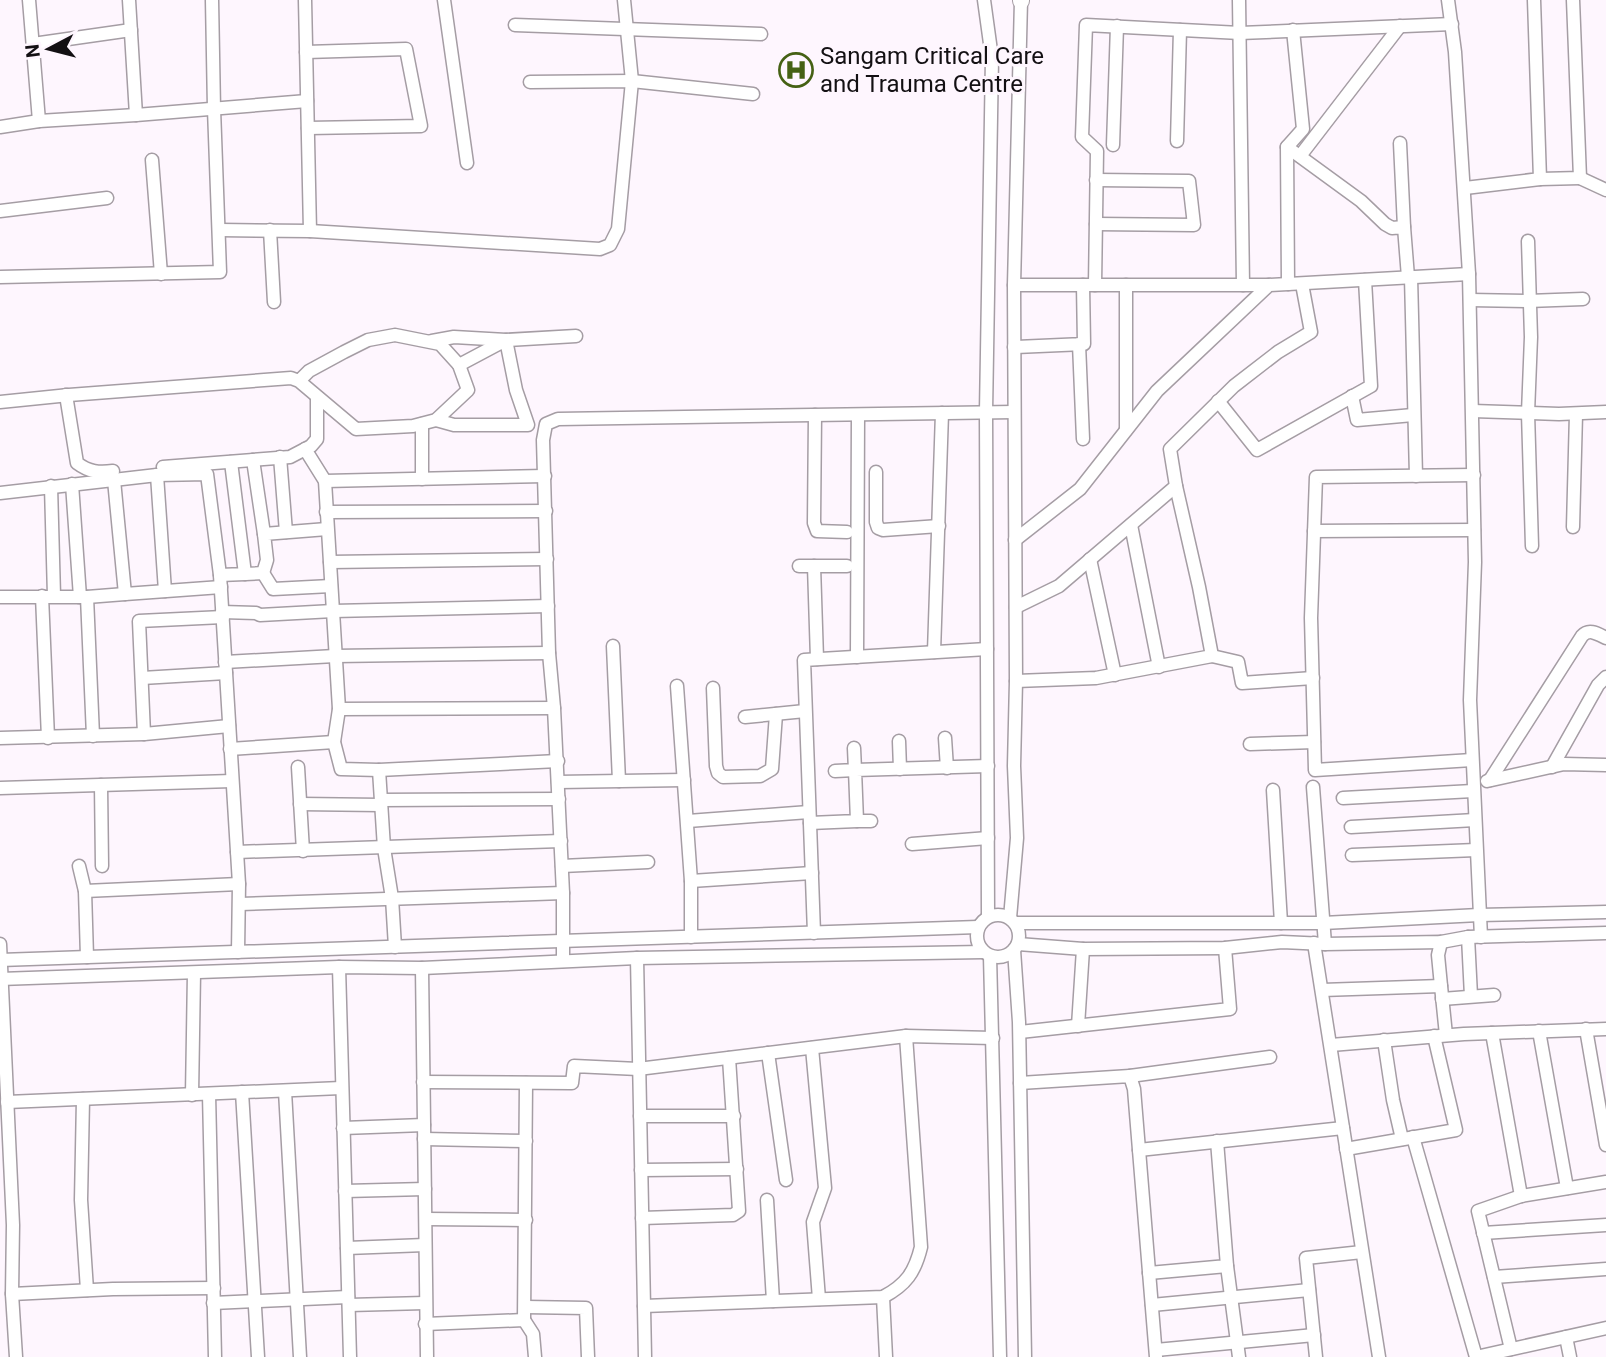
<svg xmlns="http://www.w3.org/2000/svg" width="1606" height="1357" viewBox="0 0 1606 1357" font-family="Roboto,sans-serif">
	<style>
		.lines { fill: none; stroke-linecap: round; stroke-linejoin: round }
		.minor-casing { stroke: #a59da4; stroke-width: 15 }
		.major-casing { stroke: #a59da4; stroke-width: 18 }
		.minor { stroke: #fff; stroke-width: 12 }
		.major { stroke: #fff; stroke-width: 16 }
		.labels { text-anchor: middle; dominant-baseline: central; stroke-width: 6; stroke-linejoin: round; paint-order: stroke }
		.poi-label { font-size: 24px; fill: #131013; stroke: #fef6fe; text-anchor: start }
	</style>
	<rect width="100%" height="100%" fill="#fef6fe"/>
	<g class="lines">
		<g class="minor-casing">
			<g id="minor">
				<polyline points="29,0 39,121"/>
				<polyline points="129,0 136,115"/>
				<polyline points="305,0 310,231"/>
				<polyline points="444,0 467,163"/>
				<polyline points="984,0 992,58 986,412 988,916"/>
				<polyline points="1239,0 1243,285"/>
				<polyline points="1448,0 1455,52 1469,274 1475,562 1470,700 1481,937"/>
				<polyline points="515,25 761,34"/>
				<polyline points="33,44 131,30"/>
				<polyline points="306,52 406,49 421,126 308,128"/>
				<polyline points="530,82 632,81 753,94"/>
				<polyline points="0,127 39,121 136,115 307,101"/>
				<polyline points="1177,141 1180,30"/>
				<polyline points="1400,143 1404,227"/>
				<polyline points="1113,145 1117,26"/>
				<polyline points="1287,147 1361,201 1385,224 1392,228 1404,227 1408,277"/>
				<polyline points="1300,156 1400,26"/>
				<polyline points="152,160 161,274"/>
				<polyline points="1580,178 1606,190"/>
				<polyline points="1540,179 1580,178 1573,0"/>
				<polyline points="1465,188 1540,179 1534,0"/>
				<polyline points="0,211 107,198"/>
				<polyline points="1096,224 1194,225 1189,181 1096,180"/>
				<polyline points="220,230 310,231 600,249 610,245 618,229 632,81 624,0"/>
				<polyline points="270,230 274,302"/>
				<polyline points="1528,241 1531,337 1528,413 1532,546"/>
				<polyline points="0,277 220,272 214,109 212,0"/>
				<polyline points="1411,277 1416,476"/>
				<polyline points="1288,284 1287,147 1303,129 1293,30"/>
				<polyline points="1014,285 1269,285"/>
				<polyline points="1095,285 1097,151 1082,137 1086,25 1240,33 1452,24"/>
				<polyline points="1126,285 1126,430"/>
				<polyline points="1470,300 1528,301 1583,299"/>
				<polyline points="432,341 454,337 506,340 576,336"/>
				<polyline points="1079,344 1083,439"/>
				<polyline points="1014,347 1084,344 1083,285"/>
				<path d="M 66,395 L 77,463 C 89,472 99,473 113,471"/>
				<polyline points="1352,396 1357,420 1413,415"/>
				<polyline points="1218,401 1257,450 1371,386 1365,280"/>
				<polyline points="0,402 69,395 291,378 299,381 356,429 413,426 436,420 468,390 459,365 440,344 395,335 368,340 344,352 309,371 299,381"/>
				<polyline points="1473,411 1559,414 1606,412"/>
				<polyline points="815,415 814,523 817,531 847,532"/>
				<polyline points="436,420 454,425 528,425 516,390 506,340 459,365"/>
				<polyline points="305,449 325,481 339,709 334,742 341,769 379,770 558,761"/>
				<polyline points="280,457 286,532"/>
				<polyline points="253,460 264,534"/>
				<polyline points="163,467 290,457 311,446 317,439 317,397"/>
				<polyline points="876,472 876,522 878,528 883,530 939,526"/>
				<polyline points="157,475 165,591"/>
				<polyline points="422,479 422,424"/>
				<polyline points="114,480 125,594 221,587"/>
				<polyline points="325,481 545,476"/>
				<polyline points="72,484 80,597"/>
				<polyline points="51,486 54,596"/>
				<polyline points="0,493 157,475 207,474 220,575 239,884 238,952"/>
				<polyline points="326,512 546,511"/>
				<polyline points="1131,525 1159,667"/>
				<polyline points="1573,527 1576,414"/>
				<polyline points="1314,531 1474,530"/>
				<polyline points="1015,540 1080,489 1157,391 1269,285 1469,274"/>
				<polyline points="1090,559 1115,675"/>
				<polyline points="330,562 547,559"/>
				<polyline points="799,566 847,566"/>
				<polyline points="814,566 817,659"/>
				<polyline points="263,573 273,589 331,586"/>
				<polyline points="245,574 263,573 267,560 264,534 327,529"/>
				<polyline points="220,575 245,574 231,462"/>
				<polyline points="42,596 48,738"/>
				<polyline points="0,597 87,597 125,594"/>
				<polyline points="87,597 93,736"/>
				<polyline points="1016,607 1059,586 1176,486 1170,449 1234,386 1278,352 1311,332 1302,284"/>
				<polyline points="222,612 256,613 260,615 333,611 548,606"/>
				<polyline points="613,646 619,781"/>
				<polyline points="934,652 942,413"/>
				<polyline points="1212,656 1238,662 1242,683 1313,678"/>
				<polyline points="857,657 858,415"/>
				<polyline points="225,662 335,656 549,653"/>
				<polyline points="142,678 226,673"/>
				<polyline points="1016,681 1096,678 1212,656 1199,587 1176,486"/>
				<polyline points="677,686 691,881 691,937"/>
				<polyline points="713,688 716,766 718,773 723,777 760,776 772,769 776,714"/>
				<polyline points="339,709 554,708"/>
				<polyline points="745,717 805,711"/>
				<polyline points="144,734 139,621 223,617"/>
				<polyline points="0,738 144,734 229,726"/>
				<polyline points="945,738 947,768"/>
				<polyline points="899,741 900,769"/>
				<polyline points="1250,744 1314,742"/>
				<polyline points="230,749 334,742"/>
				<polyline points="1472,760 1315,770 1311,618 1316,477 1474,475"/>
				<polyline points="298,767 303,851"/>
				<polyline points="1552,767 1598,685 1606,677"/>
				<polyline points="379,770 384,848 392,898 395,947"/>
				<polyline points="835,771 855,770 854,748"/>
				<path d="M 1490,780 L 1582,636 C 1589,628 1598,634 1606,638"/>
				<polyline points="1487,781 1564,764 1606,765"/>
				<polyline points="558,782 684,780"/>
				<polyline points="101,785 102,866"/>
				<polyline points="1313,787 1325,944"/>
				<polyline points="0,788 232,781"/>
				<polyline points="1273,790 1281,923"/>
				<polyline points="1343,798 1473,791"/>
				<polyline points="381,800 559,799"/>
				<polyline points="300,804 381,805"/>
				<polyline points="688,821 809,812"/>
				<polyline points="857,821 871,821"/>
				<polyline points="810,823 857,821 855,770 988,766"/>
				<polyline points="1351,827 1475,820"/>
				<polyline points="912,844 988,838"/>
				<polyline points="237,852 561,841"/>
				<polyline points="1352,855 1476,850"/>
				<polyline points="79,866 85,891 87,957"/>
				<polyline points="562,866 648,862"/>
				<polyline points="691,881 812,873"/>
				<polyline points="85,891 239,884"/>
				<polyline points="240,904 563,893"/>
				<circle cx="998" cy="936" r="21"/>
				<polyline points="1010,918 1017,838 1014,766 1016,681 1014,285 1021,0"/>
				<polyline points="1015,923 1323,923 1479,915 1606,912"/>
				<polyline points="814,933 804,660 987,649"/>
				<polyline points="1468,937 1471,996"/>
				<polyline points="1441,942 1438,955 1441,986"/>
				<polyline points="1314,943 1379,1357"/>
				<polyline points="0,944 13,1225 12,1294 16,1357"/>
				<polyline points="1018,944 1083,949 1225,948 1282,942 1325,944 1441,942 1468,937 1606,933"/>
				<polyline points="1014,950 1019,1022 1025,1357"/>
				<polyline points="990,956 1000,1357"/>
				<polyline points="637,958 645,1357"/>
				<polyline points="0,960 978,927"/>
				<polyline points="563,961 563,893 554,708 549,653 543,440 546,424 558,419 1014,412"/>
				<polyline points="339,967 350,1357"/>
				<polyline points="422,968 427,1357"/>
				<polyline points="0,979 339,967 422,968 637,958 983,952"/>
				<polyline points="1322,990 1441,986 1446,1035"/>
				<polyline points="1442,999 1494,995"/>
				<polyline points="1078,1026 1083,949"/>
				<polyline points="1586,1029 1606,1145"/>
				<polyline points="1539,1031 1567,1188"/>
				<polyline points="1020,1032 1230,1009 1225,948"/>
				<polyline points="1492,1033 1521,1196"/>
				<polyline points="1384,1040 1393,1100 1402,1139"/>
				<polyline points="1331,1045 1464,1034 1606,1029"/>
				<polyline points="812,1048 825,1188 813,1222 819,1299"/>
				<polyline points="768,1053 786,1180"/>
				<polyline points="1130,1076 1270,1057"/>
				<polyline points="423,1082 572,1083 574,1066 638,1069 906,1036 993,1038"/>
				<polyline points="1020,1083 1130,1076 1134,1089 1156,1357"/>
				<polyline points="285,1091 300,1357"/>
				<polyline points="242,1092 258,1357"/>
				<polyline points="209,1094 215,1357"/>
				<polyline points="192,1095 194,973"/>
				<polyline points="83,1099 81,1200 87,1290"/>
				<polyline points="7,1102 341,1088"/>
				<polyline points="640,1116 734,1116"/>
				<polyline points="343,1128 424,1125"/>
				<polyline points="1413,1137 1476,1357"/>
				<polyline points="424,1139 526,1141"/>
				<polyline points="1346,1149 1456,1130 1434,1036"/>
				<polyline points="1139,1150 1343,1128"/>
				<polyline points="641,1170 737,1169"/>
				<polyline points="345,1191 425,1189"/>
				<polyline points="767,1200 773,1301"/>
				<polyline points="642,1218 733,1215 739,1211 729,1058"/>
				<polyline points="426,1219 526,1220"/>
				<polyline points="1483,1233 1606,1225"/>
				<polyline points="347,1248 425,1245"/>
				<polyline points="1227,1266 1239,1357"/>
				<polyline points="1149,1273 1227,1266 1217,1141"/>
				<polyline points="1494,1277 1606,1269"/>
				<polyline points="12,1294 113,1289 214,1288"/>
				<polyline points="883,1297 886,1357"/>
				<polyline points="213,1303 348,1297"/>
				<polyline points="349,1305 425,1303"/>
				<polyline points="1152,1305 1309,1290"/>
				<path d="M 644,1306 L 883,1297 C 906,1285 915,1272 921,1247 L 906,1036"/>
				<polyline points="526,1307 586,1308 588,1357"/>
				<polyline points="524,1320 526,1083"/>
				<polyline points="425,1324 524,1320 533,1334 535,1357"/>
				<polyline points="1566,1337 1570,1357"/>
				<polyline points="1511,1349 1478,1211 1521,1196 1606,1182"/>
				<polyline points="1156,1350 1314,1335"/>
				<polyline points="1316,1357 1306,1258 1362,1252"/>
				<polyline points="1476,1357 1606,1328"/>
			</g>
		</g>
		<g class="major-casing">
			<polyline id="major" points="1021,1 1021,0"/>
		</g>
		<use href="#minor" class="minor"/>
		<use href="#major" class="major"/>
	</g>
	<defs>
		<g id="hospital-ring" transform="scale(1.75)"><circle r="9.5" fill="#fef6fe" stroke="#456114" stroke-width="1.5"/><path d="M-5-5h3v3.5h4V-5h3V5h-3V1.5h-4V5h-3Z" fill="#456114"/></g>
	</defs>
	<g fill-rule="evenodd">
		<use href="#hospital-ring" x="796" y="70"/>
	</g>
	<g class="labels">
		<g class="poi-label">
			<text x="820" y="56">Sangam Critical Care<tspan x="820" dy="28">and Trauma Centre</tspan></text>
		</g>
	</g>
	<g transform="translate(49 49) rotate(263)" stroke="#fef6fe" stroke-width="5" paint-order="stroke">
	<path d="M0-5L12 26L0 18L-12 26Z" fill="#131013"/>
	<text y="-10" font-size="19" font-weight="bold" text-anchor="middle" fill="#131013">N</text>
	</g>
</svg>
